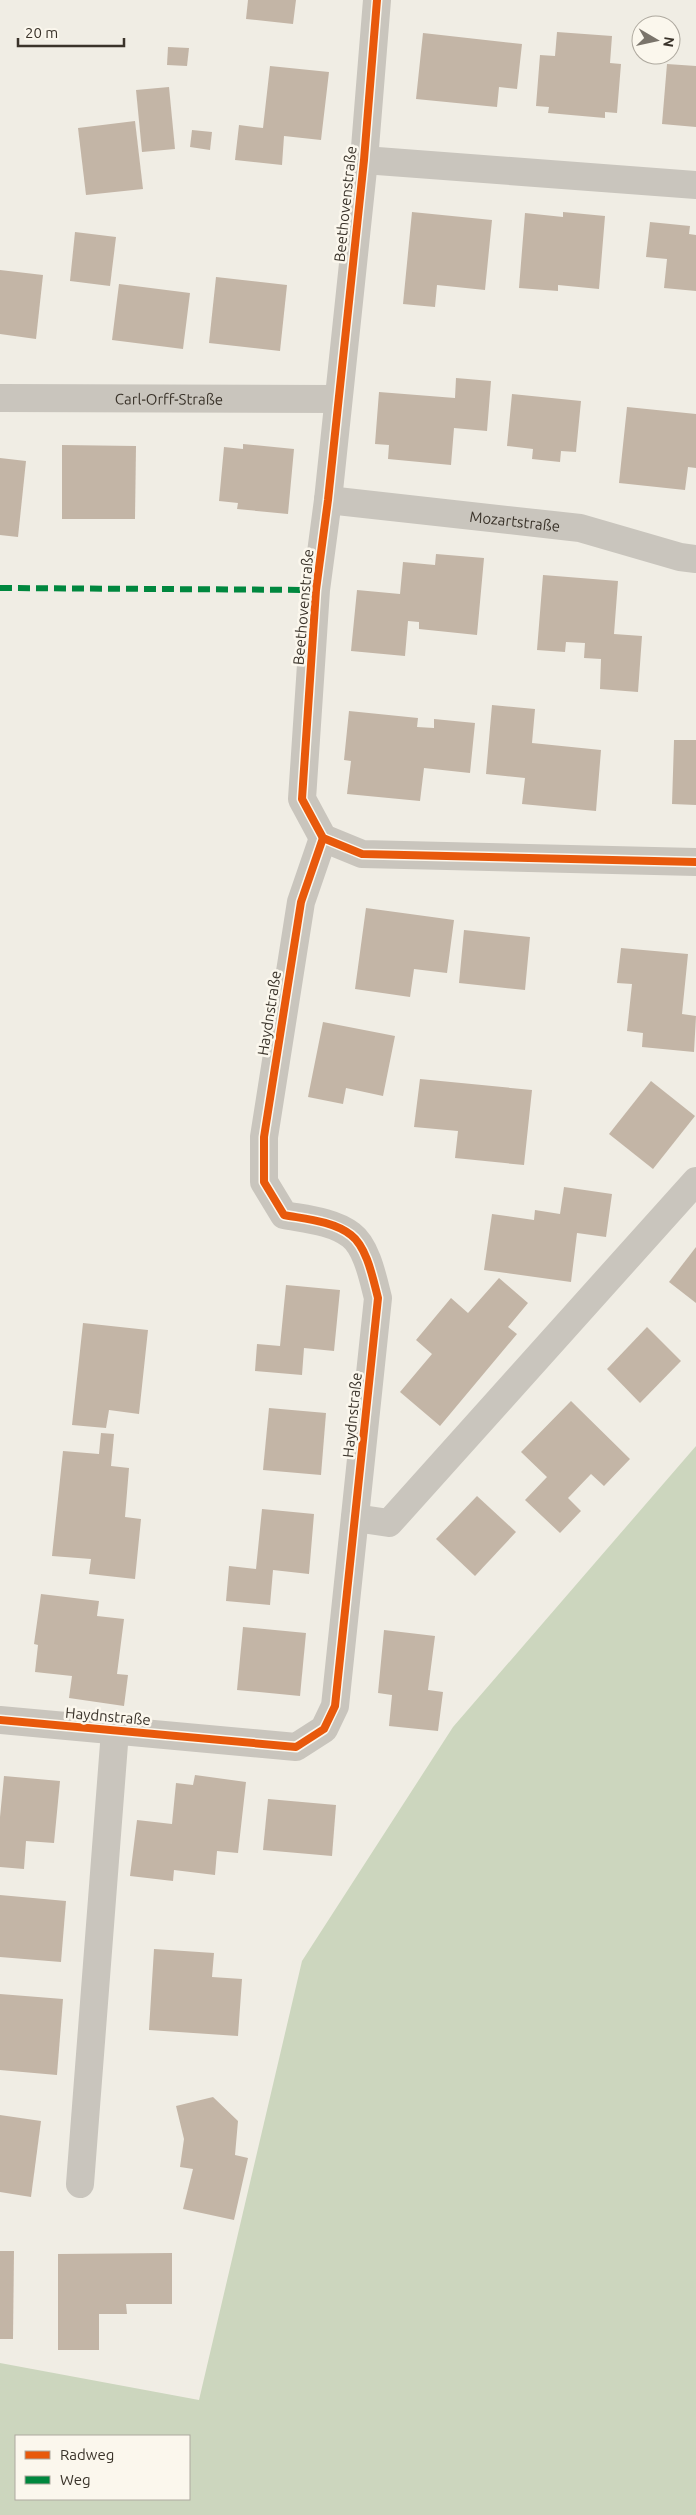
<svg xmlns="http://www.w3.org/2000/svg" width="696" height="2515" viewBox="0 0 696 2515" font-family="Ubuntu,sans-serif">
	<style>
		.green { fill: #ccd6be; fill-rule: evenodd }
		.building { fill: #c3b5a6 }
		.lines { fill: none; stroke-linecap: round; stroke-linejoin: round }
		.street { stroke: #c9c5bd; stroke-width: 28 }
		.quiet { stroke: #00873e; stroke-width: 6; stroke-dasharray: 12 6; stroke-linecap: butt }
		.cycleway-casing { stroke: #fbf7ed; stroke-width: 11 }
		.cycleway { stroke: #e8590c; stroke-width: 8 }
		.labels { text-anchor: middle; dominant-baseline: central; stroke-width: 5; stroke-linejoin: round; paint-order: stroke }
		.street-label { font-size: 15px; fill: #3a332a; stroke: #fbf7ed }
	</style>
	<rect width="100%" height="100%" fill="#f0ede4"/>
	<path class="green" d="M 696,1446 L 696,2515 L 0,2515 L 0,2363 L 199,2400 L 302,1961 L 453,1727 ZM 16,2436 L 189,2436 L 189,2499 L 16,2499 Z"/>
	<g class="building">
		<polygon points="248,0 296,0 293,24 246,19"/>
		<polygon points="557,32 612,36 610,63 621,64 617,113 605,112 605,118 548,113 549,107 536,106 540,55 555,56"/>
		<polygon points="423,33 522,44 517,89 499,87 497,107 416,99"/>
		<polygon points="168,47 189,48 187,66 167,65"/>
		<polygon points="667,64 696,66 696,127 662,124"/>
		<polygon points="270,66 329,72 321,140 284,136 282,165 235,160 239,125 263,128"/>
		<polygon points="169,87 175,149 142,152 136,90"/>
		<polygon points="135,121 143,189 86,195 78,128"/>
		<polygon points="192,130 212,132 210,150 190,147"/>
		<polygon points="412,212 492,220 485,290 437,285 435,307 403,304"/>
		<polygon points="563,212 605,216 599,289 558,285 558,291 519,288 525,213 563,217"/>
		<polygon points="650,222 690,226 689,234 696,235 696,291 664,288 667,259 646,257"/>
		<polygon points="75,232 116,237 110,286 70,281"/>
		<polygon points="0,270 43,275 36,339 0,334"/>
		<polygon points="216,277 287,285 280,351 209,343"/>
		<polygon points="119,284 190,293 183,349 112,340"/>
		<polygon points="456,378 491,381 487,431 454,428 451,465 388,459 389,445 375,444 379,392 455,398"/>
		<polygon points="512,394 581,401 576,452 561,451 560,462 532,459 533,449 507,446"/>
		<polygon points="627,407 696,414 696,468 688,467 685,490 619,483"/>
		<polygon points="243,444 294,449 288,514 237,509 238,503 219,501 224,447 243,449"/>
		<polygon points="62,445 136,446 135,519 62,519"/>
		<polygon points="0,458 26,461 18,537 0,535"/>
		<polygon points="436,554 484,558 477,635 419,629 419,622 408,621 405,656 351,651 357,590 400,594 403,562 435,565"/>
		<polygon points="543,575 618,581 614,634 642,636 638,692 600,689 601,659 584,658 585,643 566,642 565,652 537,650"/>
		<polygon points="492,705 535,709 532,743 601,750 596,811 522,804 525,778 486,774"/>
		<polygon points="349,711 418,718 417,727 434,728 434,719 475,723 470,773 424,768 420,801 347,794 351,761 344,760"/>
		<polygon points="674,740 696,740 696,805 672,804"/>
		<polygon points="366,908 454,920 447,973 414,969 410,997 355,989"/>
		<polygon points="464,930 530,937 525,990 459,983"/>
		<polygon points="621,948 688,954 682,1014 696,1016 694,1052 642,1047 643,1033 627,1031 632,984 617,983"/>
		<polygon points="323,1022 395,1036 383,1096 346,1088 343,1104 308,1097"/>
		<polygon points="420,1079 532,1090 524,1165 455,1158 458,1131 414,1127"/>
		<polygon points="651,1081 695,1116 653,1169 609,1134"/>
		<polygon points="564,1187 612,1194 606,1237 577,1233 571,1282 484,1270 492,1214 534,1220 535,1210 560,1214"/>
		<polygon points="696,1247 696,1303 669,1282"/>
		<polygon points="499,1278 528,1303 508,1327 517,1334 440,1426 400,1392 432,1354 416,1340 451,1298 468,1313"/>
		<polygon points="286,1285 340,1290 334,1351 304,1348 302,1375 255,1371 257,1344 280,1346"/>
		<polygon points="83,1323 148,1330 139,1414 109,1410 106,1428 72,1425"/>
		<polygon points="647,1327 681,1361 640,1403 607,1369"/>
		<polygon points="571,1401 630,1459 604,1486 591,1474 568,1498 581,1511 560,1533 525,1500 547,1477 521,1452"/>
		<polygon points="269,1408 326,1413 321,1475 263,1470"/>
		<polygon points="101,1433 114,1434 111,1466 129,1468 125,1517 141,1519 135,1579 89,1574 91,1559 52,1556 63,1451 99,1454"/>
		<polygon points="477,1496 516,1532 475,1576 436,1539"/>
		<polygon points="262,1509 314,1514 309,1574 273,1570 270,1605 226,1601 229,1566 256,1569"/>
		<polygon points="41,1594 99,1601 97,1616 124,1619 117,1674 128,1675 124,1706 69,1698 72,1676 35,1672 38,1645 34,1644"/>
		<polygon points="243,1627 306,1633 300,1696 237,1690"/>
		<polygon points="384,1630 435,1636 428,1690 443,1692 438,1731 389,1726 392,1695 378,1693"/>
		<polygon points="195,1775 246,1782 238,1853 217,1851 215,1875 174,1870 173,1881 130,1876 137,1820 172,1824 176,1783 193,1785"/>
		<polygon points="4,1776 60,1781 54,1843 26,1841 24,1869 0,1867 0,1817"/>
		<polygon points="268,1799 336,1805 332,1856 263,1850"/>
		<polygon points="0,1895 66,1901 61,1962 0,1957"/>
		<polygon points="154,1949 214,1953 212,1977 242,1979 238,2036 149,2030"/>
		<polygon points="0,1994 63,1999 57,2075 0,2070"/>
		<polygon points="213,2097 238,2121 235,2155 248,2158 234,2220 183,2209 193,2169 180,2167 184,2139 176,2106"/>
		<polygon points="0,2115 41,2121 31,2197 0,2192"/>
		<polygon points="0,2251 14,2251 13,2339 0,2339"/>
		<polygon points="172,2253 172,2304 126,2304 127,2314 99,2314 99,2350 58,2350 58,2254"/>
	</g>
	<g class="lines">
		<g class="street">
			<polyline points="377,0 364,160 328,500 316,590 302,799 323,838 362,854 696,862"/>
			<polyline points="364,160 696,185"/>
			<path id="s1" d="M 0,398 L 337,399"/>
			<path id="s2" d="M 328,500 L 580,528 L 680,557 L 696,559"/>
			<polyline points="355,1518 389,1523 696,1181"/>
			<path d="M 0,1720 L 296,1747 L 324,1729 L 335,1706 L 378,1298 C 373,1279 367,1247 351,1235 C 333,1221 305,1219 284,1215 L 264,1182 L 264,1137 L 301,902 L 323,838"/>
			<polyline points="80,2184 115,1731"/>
		</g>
		<polyline class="quiet" points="0,588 316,590"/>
		<g class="cycleway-casing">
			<g id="cycleway">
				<polyline points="377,0 364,160 328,500 316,590 302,799 323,838 362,854 696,862"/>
				<path d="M 0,1720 L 296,1747 L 324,1729 L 335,1706 L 378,1298 C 373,1279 367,1247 351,1235 C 333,1221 305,1219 284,1215 L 264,1182 L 264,1137 L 301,902 L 323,838"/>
			</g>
		</g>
		<use href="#cycleway" class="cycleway"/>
	</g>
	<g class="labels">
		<g class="street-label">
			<text transform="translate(345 204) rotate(-84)">Beethovenstraße</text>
			<text stroke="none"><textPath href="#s1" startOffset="169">Carl-Orff-Straße</textPath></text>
			<text stroke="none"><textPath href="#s2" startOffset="188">Mozartstraße</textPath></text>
			<text transform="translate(303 607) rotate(-85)">Beethovenstraße</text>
			<text transform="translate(269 1013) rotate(-81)">Haydnstraße</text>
			<text transform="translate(352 1415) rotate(-84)">Haydnstraße</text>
			<text transform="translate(108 1716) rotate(5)">Haydnstraße</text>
		</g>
	</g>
	<rect x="15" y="2435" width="175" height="65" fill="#fbf7ed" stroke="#aea99f"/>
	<rect x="25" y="2451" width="25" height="8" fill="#e8590c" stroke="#aea99f"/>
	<text x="60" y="2460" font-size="15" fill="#3a332a">Radweg</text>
	<rect x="25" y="2476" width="25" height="8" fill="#00873e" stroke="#aea99f"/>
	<text x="60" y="2485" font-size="15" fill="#3a332a">Weg</text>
	<g transform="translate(656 40) rotate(99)"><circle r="24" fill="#fbf7ed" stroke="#aea99f"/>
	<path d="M0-4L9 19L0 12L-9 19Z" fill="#7a746b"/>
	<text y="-8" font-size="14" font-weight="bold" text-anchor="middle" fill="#3a332a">N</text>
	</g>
	<path d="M18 38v8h106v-8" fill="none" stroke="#3a332a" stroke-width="2.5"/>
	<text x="25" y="38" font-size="15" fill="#3a332a" stroke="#fbf7ed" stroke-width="4" paint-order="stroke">20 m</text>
</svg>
